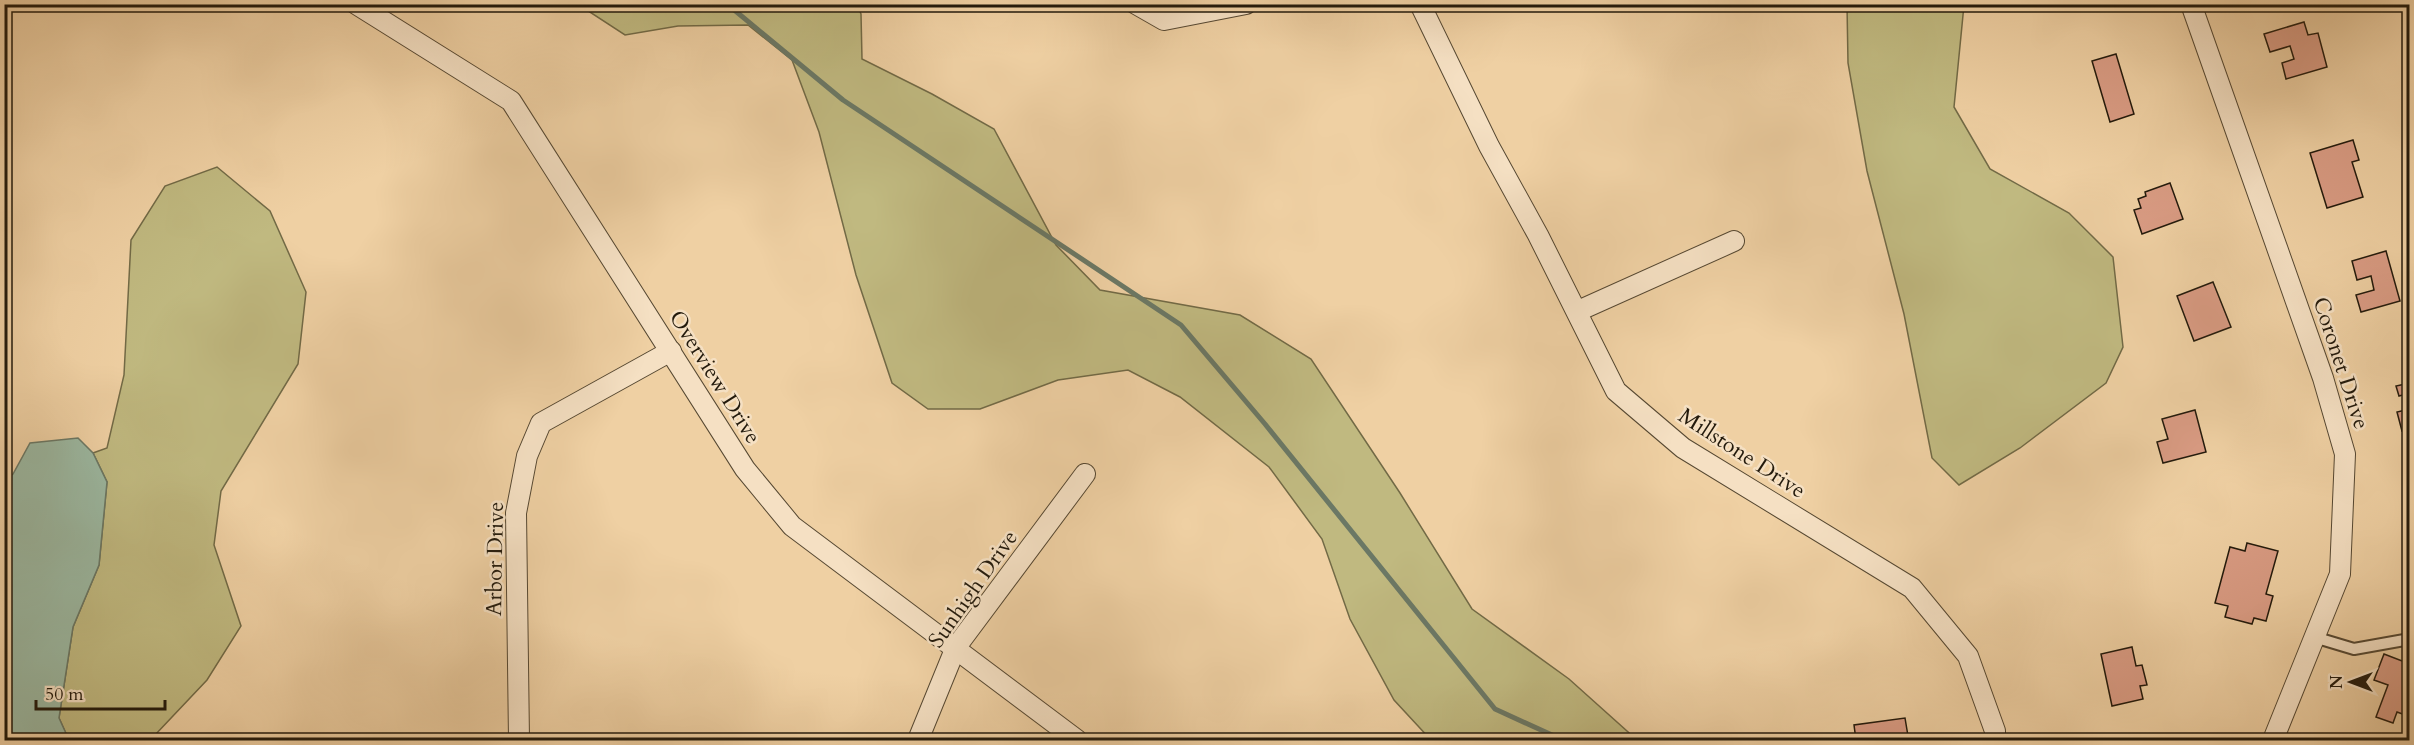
<svg xmlns="http://www.w3.org/2000/svg" width="2414" height="745" viewBox="0 0 2414 745" font-family="Cardo,serif">
	<style>
		.green { fill: #c0b980; stroke: #726a46; stroke-width: 1.5 }
		.water { fill: #9bb7a0; stroke: #6b7865; stroke-width: 1.5 }
		.lines { fill: none; stroke-linecap: round; stroke-linejoin: round }
		.stream { stroke: #6b7865; stroke-width: 5 }
		.building { fill: #da9c84; stroke: #231a0c; stroke-width: 1.5 }
		.service-casing { stroke: #564832; stroke-width: 14 }
		.minor-casing { stroke: #564832; stroke-width: 22 }
		.service { stroke: #f5e0c3; stroke-width: 10 }
		.minor { stroke: #f5e0c3; stroke-width: 20 }
		.labels { text-anchor: middle; dominant-baseline: central; stroke-width: 5; stroke-linejoin: round; paint-order: stroke }
		.street-label { font-size: 22px; fill: #231a0c; stroke: #f5e0c3 }
	</style>
	<rect width="100%" height="100%" fill="#efd0a3"/>
	<filter id="stains"><feTurbulence type="fractalNoise" baseFrequency=".00333" numOctaves="4"/><feColorMatrix values="0 0 0 0 .2 0 0 0 0 .09 0 0 0 0 .02 0 0 0 .5 -.17"/></filter>
	<radialGradient id="worn" r=".72"><stop offset=".6" stop-color="#630" stop-opacity="0"/><stop offset="1" stop-color="#630" stop-opacity=".3"/></radialGradient>
	<g class="green">
		<polygon points="579,5 857,5 861,14 862,59 932,94 994,129 1056,245 1100,290 1240,315 1311,359 1400,493 1472,609 1569,679 1637,740 1431,740 1394,700 1350,619 1322,539 1269,467 1180,397 1128,370 1058,380 980,409 928,409 892,383 856,275 819,132 792,60 748,25 678,26 625,35"/>
		<polygon points="1847,5 1964,5 1954,107 1990,169 2069,213 2113,257 2123,347 2106,383 2020,448 1959,485 1932,458 1904,314 1867,171 1848,63"/>
		<polygon points="217,167 270,211 306,292 298,364 221,491 214,545 241,626 207,680 155,735 156,740 69,740 59,718 73,627 99,565 107,482 93,453 107,448 124,375 131,240 165,186"/>
	</g>
	<polygon class="water" points="78,438 93,453 107,482 99,565 73,627 59,718 69,740 5,740 5,480 13,474 30,443"/>
	<g class="lines">
		<polyline class="stream" points="727,4 843,100 1181,325 1265,424 1495,709 1563,740"/>
	</g>
	<g class="building">
		<polygon points="2304,22 2308,35 2318,33 2327,67 2286,79 2282,63 2294,59 2290,46 2270,52 2264,34"/>
		<polygon points="2116,54 2134,114 2110,122 2092,61"/>
		<polygon points="2353,140 2359,160 2352,162 2363,197 2327,208 2310,153"/>
		<polygon points="2170,183 2183,219 2142,234 2134,210 2141,208 2138,199 2146,196 2145,192"/>
		<polygon points="2386,251 2400,301 2361,312 2356,295 2374,290 2371,276 2357,280 2352,261"/>
		<polygon points="2213,282 2231,327 2194,341 2177,296"/>
		<polygon points="2410,383 2410,393 2399,396 2396,386"/>
		<polygon points="2410,409 2410,429 2402,431 2397,412"/>
		<polygon points="2195,410 2206,452 2163,463 2157,442 2168,439 2162,419"/>
		<polygon points="2247,543 2278,551 2266,594 2273,596 2266,621 2254,618 2252,624 2225,617 2228,606 2215,603 2230,547 2245,551"/>
		<polygon points="2132,647 2136,666 2142,665 2147,685 2140,686 2143,699 2112,706 2101,654"/>
		<polygon points="2384,654 2410,664 2410,711 2408,716 2397,712 2393,723 2376,717 2388,685 2374,680"/>
		<polygon points="1905,718 1908,736 1892,738 1893,740 1856,740 1854,725"/>
	</g>
	<g class="lines">
		<g class="service-casing">
			<polyline id="service" points="2314,637 2354,649 2410,639"/>
		</g>
		<g class="minor-casing">
			<g id="minor">
				<polyline points="356,4 511,101 745,469 792,526 1077,740"/>
				<polyline points="1136,4 1164,20 1246,4"/>
				<polyline points="1420,4 1489,146 1538,235 1616,391 1683,448 1912,588 1968,656 1995,731 1995,740"/>
				<polyline points="2191,4 2323,378 2345,454 2340,574 2273,740"/>
				<polyline points="1578,311 1734,241"/>
				<polyline points="519,740 516,513 527,456 541,423 671,351"/>
				<polyline points="918,740 956,647 1085,474"/>
			</g>
		</g>
		<use href="#service" class="service"/>
		<use href="#minor" class="minor"/>
	</g>
	<g class="labels">
		<g class="street-label">
			<text transform="translate(2341 363) rotate(72)">Coronet Drive</text>
			<text transform="translate(715 377) rotate(58)">Overview Drive</text>
			<text transform="translate(1742 453) rotate(33)">Millstone Drive</text>
			<text transform="translate(495 559) rotate(-89)">Arbor Drive</text>
			<text transform="translate(973 589) rotate(-55)">Sunhigh Drive</text>
		</g>
	</g>
	<rect width="2414" height="745" fill="none" stroke="#efd0a3" stroke-width="24"/>
	<rect x="6" y="6" width="2402" height="733" fill="none" stroke="#231a0c" stroke-width="3"/>
	<rect x="12" y="12" width="2390" height="721" fill="none" stroke="#231a0c" stroke-width="1.5"/>
	<g transform="translate(2351 682) rotate(270)" stroke="#f5e0c3" stroke-width="4.5" paint-order="stroke">
	<path d="M0-4.5L10 22L0 15L-10 22Z" fill="#231a0c"/>
	<text y="-9" font-size="16" font-weight="bold" text-anchor="middle" fill="#231a0c">N</text>
	</g>
	<path d="M36 700v9h129v-9" fill="none" stroke="#231a0c" stroke-width="3"/>
	<text x="45" y="700" font-size="18" fill="#231a0c" stroke="#f5e0c3" stroke-width="4.5" paint-order="stroke">50 m</text>
	<rect width="100%" height="100%" filter="url(#stains)"/>
	<rect width="100%" height="100%" fill="url(#worn)"/>
</svg>
